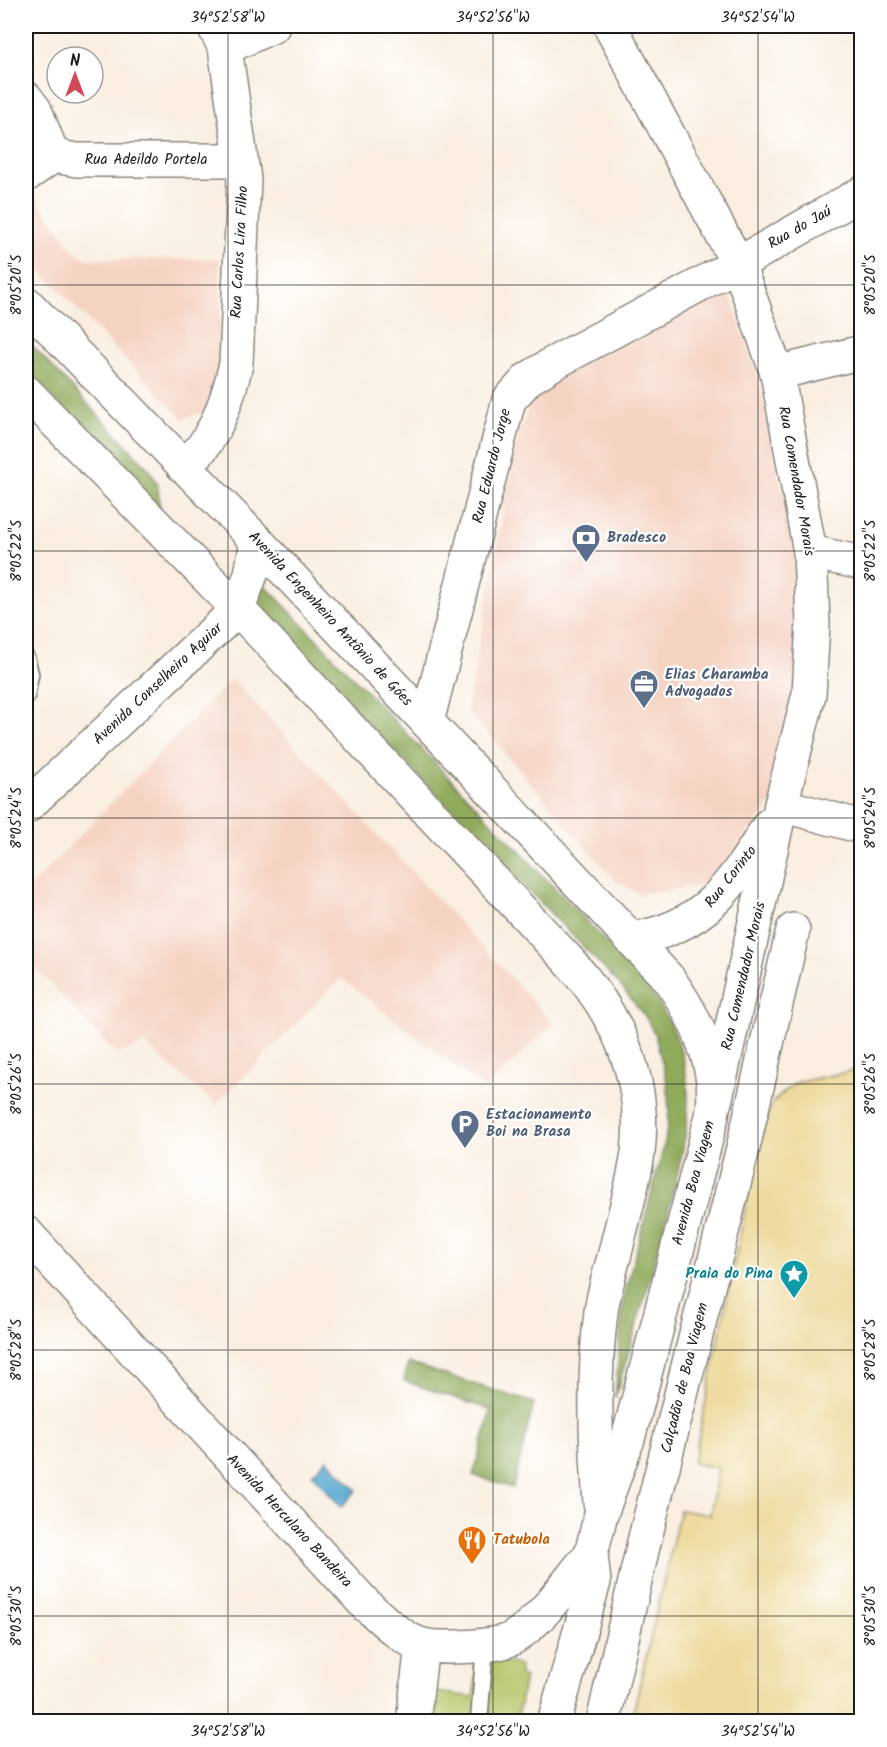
<svg xmlns="http://www.w3.org/2000/svg" width="887" height="1747" viewBox="0 0 887 1747" font-family="Kalam,sans-serif">
	<style>
		.built { fill: #f5d3c2 }
		.green { fill: #b6c466; stroke: #697041; stroke-width: 1.5 }
		.forest { fill: #90aa5b; stroke: #56633c; stroke-width: 1.5 }
		.sand { fill: #eeda9e; stroke: #857b5d; stroke-width: 1.5 }
		.water { fill: #53a5ce; stroke: #386075; stroke-width: 1.5 }
		.lines { fill: none; stroke-linecap: round; stroke-linejoin: round }
		.lane-casing { stroke: #8a857e; stroke-width: 20 }
		.street-casing { stroke: #8a857e; stroke-width: 36 }
		.secondary-casing { stroke: #8a857e; stroke-width: 36 }
		.primary-casing { stroke: #8a857e; stroke-width: 36 }
		.lane { stroke: #fff; stroke-width: 16 }
		.street { stroke: #fff; stroke-width: 33 }
		.secondary { stroke: #fff; stroke-width: 33 }
		.primary { stroke: #fff; stroke-width: 33 }
		.ticks { fill: none; stroke: #1c1c1c; stroke-width: 1.5; stroke-opacity: 0.45 }
		.labels { text-anchor: middle; dominant-baseline: central; stroke-width: 4.5; stroke-linejoin: round; paint-order: stroke }
		.street-label { font-size: 15px; fill: #1c1c1c; stroke: #fff }
		.service-label { font-size: 15px; font-weight: bold; fill: #4e5e75; stroke: #fff; text-anchor: start }
		.culture-label { font-size: 15px; font-weight: bold; fill: #0d838f; stroke: #fff; text-anchor: end }
		.food-label { font-size: 15px; font-weight: bold; fill: #c56008; stroke: #fff; text-anchor: start }
		.neatline { fill: none; stroke: #1c1c1c; stroke-width: 2 }
		.ticks-label { font-size: 15px; text-anchor: middle; fill: #1c1c1c }
	</style>
	<rect width="100%" height="100%" fill="#fff"/>
	<filter id="ink" filterUnits="userSpaceOnUse"><feTurbulence type="fractalNoise" baseFrequency=".0167" numOctaves="2"/><feDisplacementMap in="SourceGraphic" scale="12" xChannelSelector="R" yChannelSelector="G"/><feConvolveMatrix kernelMatrix="1 2 1 2 8 2 1 2 1" color-interpolation-filters="sRGB"/></filter>
	<filter id="wash" filterUnits="userSpaceOnUse"><feTurbulence type="fractalNoise" baseFrequency=".008" numOctaves="4" result="noise"/><feDisplacementMap in="SourceGraphic" scale="24" xChannelSelector="R" yChannelSelector="G"/><feGaussianBlur stdDeviation="1.35" result="paint"/><feColorMatrix in="noise" values="0 0 0 0 0 0 0 0 0 0 0 0 0 0 0 0 0 1.4 0 .05"/><feComposite in="paint" operator="in"/></filter>
	<g filter="url(#wash)">
		<rect width="100%" height="100%" fill="#f9eee0"/>
		<g class="built">
			<polygon points="26,184 74,250 87,259 220,259 221,384 204,412 183,419 26,256"/>
			<polygon points="727,287 759,380 795,552 799,623 797,692 774,798 715,877 699,886 638,894 614,880 467,709 516,441 533,396 544,382"/>
			<polygon points="232,679 554,1024 484,1089 341,978 216,1105 145,1044 116,1054 26,958 26,891"/>
		</g>
		<polygon class="green" points="480,1658 520,1665 520,1675 525,1677 517,1721 421,1722 423,1690 473,1697"/>
		<g class="forest">
			<polygon points="26,339 150,470 158,485 160,511 26,370"/>
			<path d="M 257,577 L 637,974 C 712,1063 689,1130 663,1231 C 648,1287 632,1342 615,1398 L 623,1300 L 665,1142 L 669,1111 L 667,1082 L 655,1035 L 645,1016 L 618,983 L 251,602 Z"/>
			<polygon points="408,1363 534,1403 513,1488 473,1475 491,1410 404,1381"/>
		</g>
		<polygon class="sand" points="861,1069 861,1721 631,1722 680,1510 710,1515 718,1468 693,1463 761,1134 773,1102 795,1083"/>
		<polygon class="water" points="327,1459 357,1490 341,1507 312,1474"/>
	</g>
	<g filter="url(#ink)">
		<g class="lines">
			<g class="lane-casing">
				<g id="lane">
					<polyline points="26,658 30,674 26,696"/>
					<polyline points="479,1722 485,1646"/>
				</g>
			</g>
			<g class="street-casing">
				<g id="street">
					<polyline points="610,26 738,264 777,373 810,552 813,623 809,694 781,805 715,1102"/>
					<polyline points="225,48 273,26"/>
					<polyline points="26,98 35,110 53,156 26,175"/>
					<polyline points="53,156 77,160 239,160"/>
					<polyline points="777,373 862,352"/>
					<path d="M 183,466 C 214,445 228,399 236,364 L 244,179 L 225,48 L 214,26"/>
					<polyline points="810,552 862,563"/>
					<polyline points="427,722 509,400 528,379 552,364 738,264 862,193"/>
					<polyline points="781,805 862,827"/>
					<path d="M 631,939 C 704,929 733,884 769,825"/>
					<polyline points="603,1722 644,1542 743,1148 793,930"/>
				</g>
			</g>
			<g class="secondary-casing">
				<polyline id="secondary" points="26,807 238,609 251,574 257,541"/>
			</g>
			<g class="primary-casing">
				<g id="primary">
					<path d="M 26,303 L 257,541 L 668,978 C 695,1015 721,1069 712,1116 L 628,1439 L 601,1514 L 591,1554 L 594,1582 L 554,1722"/>
					<path d="M 26,392 L 238,609 L 569,961 C 617,1014 647,1079 638,1152 C 634,1183 624,1214 617,1245 C 612,1267 604,1289 601,1312 C 593,1375 595,1439 600,1503"/>
					<path d="M 26,1233 L 367,1606 C 383,1619 402,1640 423,1645 C 439,1649 500,1647 513,1638 C 545,1618 567,1581 591,1554"/>
					<polyline points="413,1722 422,1645"/>
				</g>
			</g>
			<use href="#lane" class="lane"/>
			<use href="#street" class="street"/>
			<use href="#secondary" class="secondary"/>
			<use href="#primary" class="primary"/>
		</g>
	</g>
	<path class="ticks" d="M 228,26 L 228,1722M 493,26 L 493,1722M 758,26 L 758,1722M 26,285 L 862,285M 26,551 L 862,551M 26,818 L 862,818M 26,1084 L 862,1084M 26,1350 L 862,1350M 26,1616 L 862,1616"/>
	<defs>
		<g id="bank-pin" transform="scale(1.5)"><path d="M0 17L-7.5 6A9.5 9.5 0 1 1 7.5 6Z" fill="#5c6f8a" stroke="#fff"/><path d="M-6-4H6V4H-6ZM0-2.3a2.3 2.3 0 1 0 0 4.6a2.3 2.3 0 1 0 0-4.6Z" fill="#fff"/></g>
		<g id="office-pin" transform="scale(1.5)"><path d="M0 17L-7.5 6A9.5 9.5 0 1 1 7.5 6Z" fill="#5c6f8a" stroke="#fff"/><path d="M-6-3h4V-5.5h4V-3h4V5H-6ZM-1-4.5V-3h2v-1.5ZM-6 0V1H6V0Z" fill="#fff"/></g>
		<g id="parking-pin" transform="scale(1.5)"><path d="M0 17L-7.5 6A9.5 9.5 0 1 1 7.5 6Z" fill="#5c6f8a" stroke="#fff"/><path d="M-3.5-5.5H1a3.5 3.5 0 0 1 0 7H-1V5.5H-3.5ZM-1-3.4V-.6H.8a1.4 1.4 0 0 0 0-2.8Z" fill="#fff"/></g>
		<g id="sight-pin" transform="scale(1.5)"><path d="M0 17L-7.5 6A9.5 9.5 0 1 1 7.5 6Z" fill="#0f9aa8" stroke="#fff"/><path d="M0-6L1.8-2.2L6-1.7L2.9 1.2L3.7 5.4L0 3.3L-3.7 5.4L-2.9 1.2L-6-1.7L-1.8-2.2Z" fill="#fff"/></g>
		<g id="restaurant-pin" transform="scale(1.5)"><path d="M0 17L-7.5 6A9.5 9.5 0 1 1 7.5 6Z" fill="#e8710a" stroke="#fff"/><path d="M-5-6h1v4h1v-4h1v4h1v-4h1v5L-1.5 .5V6h-2V.5L-5-1ZM5-6V6H3V1.5H1.5Q1.5-4 5-6Z" fill="#fff"/></g>
	</defs>
	<g fill-rule="evenodd">
		<use href="#bank-pin" x="586" y="538"/>
		<use href="#office-pin" x="644" y="684"/>
		<use href="#parking-pin" x="465" y="1124"/>
		<use href="#sight-pin" x="794" y="1274"/>
		<use href="#restaurant-pin" x="472" y="1540"/>
	</g>
	<g class="labels">
		<g class="street-label">
			<text x="146" y="160">Rua Adeildo Portela</text>
			<text transform="translate(800 228) rotate(-30)">Rua do Jaú</text>
			<text transform="translate(240 252) rotate(-87)">Rua Carlos Lira Filho</text>
			<text transform="translate(492 466) rotate(-76)">Rua Eduardo Jorge</text>
			<text transform="translate(796 481) rotate(80)">Rua Comendador Morais</text>
			<text transform="translate(330 619) rotate(47)">Avenida Engenheiro Antônio de Góes</text>
			<text transform="translate(158 684) rotate(-43)">Avenida Conselheiro Aguiar</text>
			<text transform="translate(731 877) rotate(-52)">Rua Corinto</text>
			<text transform="translate(744 976) rotate(-77)">Rua Comendador Morais</text>
			<text transform="translate(694 1183) rotate(-75)">Avenida Boa Viagem</text>
			<text transform="translate(685 1378) rotate(-76)">Calçadão de Boa Viagem</text>
			<text transform="translate(289 1521) rotate(47)">Avenida Herculano Bandeira</text>
		</g>
		<g class="service-label">
			<text x="607" y="538">Bradesco</text>
			<text x="665" y="675">Elias Charamba<tspan x="665" dy="17">Advogados</tspan></text>
			<text x="486" y="1115">Estacionamento<tspan x="486" dy="17">Boi na Brasa</tspan></text>
		</g>
		<g class="culture-label">
			<text x="773" y="1274">Praia do Pina</text>
		</g>
		<g class="food-label">
			<text x="493" y="1540">Tatubola</text>
		</g>
	</g>
	<rect width="887" height="1747" fill="none" stroke="#fff" stroke-width="66"/>
	<g transform="translate(75 75)"><circle r="28" fill="#ffffff" stroke="#a4a4a4" stroke-width="1.5"/>
	<path d="M0-4.5L10 22L0 15L-10 22Z" fill="#d1495b"/>
	<text y="-9" font-size="16" font-weight="bold" text-anchor="middle" fill="#1c1c1c">N</text>
	</g>
	<rect x="33" y="33" width="821" height="1681" class="neatline"/>
	<g class="ticks-label">
		<text x="228" y="22">34°52'58"W</text>
		<text x="493" y="22">34°52'56"W</text>
		<text x="758" y="22">34°52'54"W</text>
		<text transform="translate(16 285) rotate(-90)" y="5">8°05'20"S</text>
		<text transform="translate(870 285) rotate(-90)" y="5">8°05'20"S</text>
		<text transform="translate(16 551) rotate(-90)" y="5">8°05'22"S</text>
		<text transform="translate(870 551) rotate(-90)" y="5">8°05'22"S</text>
		<text transform="translate(16 818) rotate(-90)" y="5">8°05'24"S</text>
		<text transform="translate(870 818) rotate(-90)" y="5">8°05'24"S</text>
		<text transform="translate(16 1084) rotate(-90)" y="5">8°05'26"S</text>
		<text transform="translate(870 1084) rotate(-90)" y="5">8°05'26"S</text>
		<text transform="translate(16 1350) rotate(-90)" y="5">8°05'28"S</text>
		<text transform="translate(870 1350) rotate(-90)" y="5">8°05'28"S</text>
		<text transform="translate(16 1616) rotate(-90)" y="5">8°05'30"S</text>
		<text transform="translate(870 1616) rotate(-90)" y="5">8°05'30"S</text>
		<text x="228" y="1736">34°52'58"W</text>
		<text x="493" y="1736">34°52'56"W</text>
		<text x="758" y="1736">34°52'54"W</text>
	</g>
</svg>
